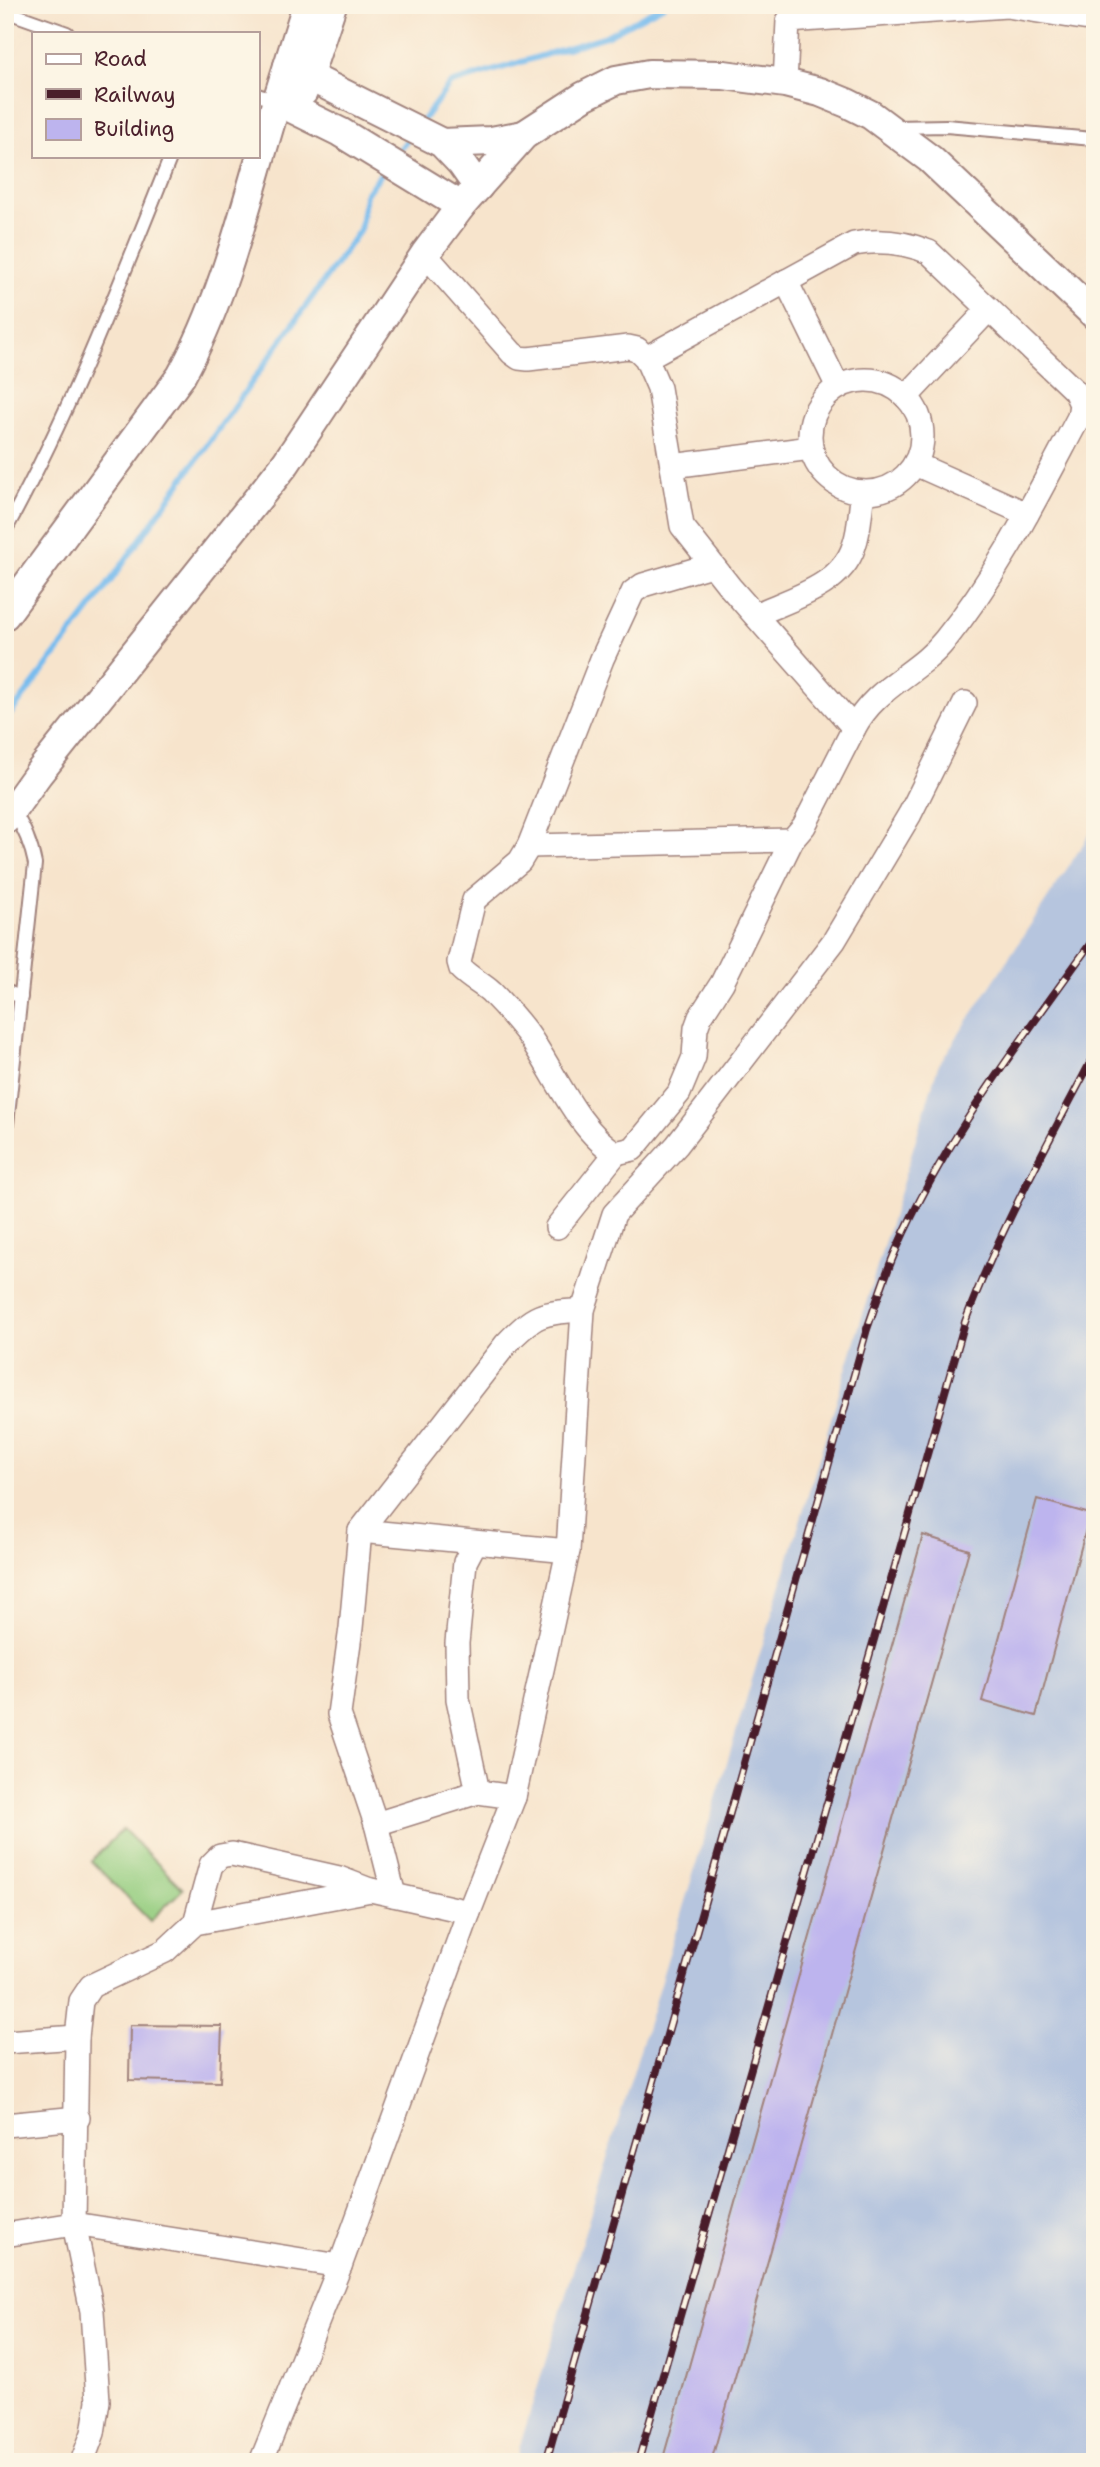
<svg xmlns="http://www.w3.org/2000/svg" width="1100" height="2467" viewBox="0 0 1100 2467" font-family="'Shantell Sans',sans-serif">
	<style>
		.industrial { fill: #b6c5de }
		.green { fill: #96ce81; stroke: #707656; stroke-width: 2 }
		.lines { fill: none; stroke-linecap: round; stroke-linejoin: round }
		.stream { stroke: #77bcee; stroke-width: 6 }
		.building { fill: #bdb4ee }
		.service-casing { stroke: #a0827c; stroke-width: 16 }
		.minor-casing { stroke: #a0827c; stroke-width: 26 }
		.tertiary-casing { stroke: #a0827c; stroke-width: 32 }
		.service { stroke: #fff; stroke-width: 12 }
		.minor { stroke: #fff; stroke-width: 23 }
		.tertiary { stroke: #fff; stroke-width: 28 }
		.rail-casing { stroke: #4a1f2b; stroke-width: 8 }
		.rail { stroke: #fcf5e5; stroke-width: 5; stroke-dasharray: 16; stroke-linecap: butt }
	</style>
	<rect width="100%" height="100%" fill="#fcf5e5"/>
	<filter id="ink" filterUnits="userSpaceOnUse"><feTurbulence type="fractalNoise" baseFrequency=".0143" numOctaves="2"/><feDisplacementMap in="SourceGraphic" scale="14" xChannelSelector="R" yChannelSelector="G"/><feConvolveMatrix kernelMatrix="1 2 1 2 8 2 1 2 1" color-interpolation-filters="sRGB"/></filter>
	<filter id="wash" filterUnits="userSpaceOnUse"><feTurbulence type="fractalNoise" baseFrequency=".00686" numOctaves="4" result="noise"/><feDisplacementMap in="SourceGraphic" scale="28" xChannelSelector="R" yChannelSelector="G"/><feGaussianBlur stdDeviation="1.57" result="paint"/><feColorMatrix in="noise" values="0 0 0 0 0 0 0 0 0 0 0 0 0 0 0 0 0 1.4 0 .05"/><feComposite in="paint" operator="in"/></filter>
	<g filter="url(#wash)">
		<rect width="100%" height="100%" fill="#f7e4cc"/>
		<polygon class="industrial" points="1095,826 1095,2462 515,2462 938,1066"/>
		<polygon class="green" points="123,1829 183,1889 150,1921 91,1861"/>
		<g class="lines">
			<g class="stream">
				<polyline points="420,124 450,84 606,36 664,5"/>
				<polyline points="394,157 411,135"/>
				<polyline points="5,721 97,600 360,230 366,194 385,168"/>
			</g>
		</g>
		<g id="blocks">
			<g class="building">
				<polygon points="1037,1499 1090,1514 1036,1716 982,1701"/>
				<polygon points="923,1535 969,1550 711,2462 662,2462"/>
				<polygon points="130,2025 222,2026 220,2082 129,2080"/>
			</g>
		</g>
	</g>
	<g filter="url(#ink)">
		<use href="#blocks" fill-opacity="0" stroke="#a0827c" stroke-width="2"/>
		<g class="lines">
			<g class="service-casing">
				<g id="service">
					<polyline points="5,11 67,33"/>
					<polyline points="257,95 277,101"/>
					<polyline points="895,127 946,126 1093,139"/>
					<path d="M 5,531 C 71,411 120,283 171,156"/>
					<polyline points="5,991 21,997"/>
					<path d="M 5,1143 L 35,864 C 31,843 24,828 13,810"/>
				</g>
			</g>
			<g class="minor-casing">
				<g id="minor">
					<polyline points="785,83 788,21 1007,6 1095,20"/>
					<path d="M 425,254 L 512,353 L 519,358 L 528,359 L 628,347 L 637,349 L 646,358 L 854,244 C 881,239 904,242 929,252 L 1075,391 L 1081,404 L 1079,417 C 1038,494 1000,572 945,640 C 918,674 876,686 854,728 L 730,587 L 682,526 L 659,388 L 646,358"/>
					<polyline points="786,281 838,387"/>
					<circle cx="866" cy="436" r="56"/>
					<polyline points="906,397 989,309"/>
					<polyline points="915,464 1027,514"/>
					<polyline points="672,466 811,448"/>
					<path d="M 711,565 L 643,585 L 633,592 L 602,659 L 529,846 L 520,861 L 474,900 L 459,962 L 461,969 C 470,978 482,984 491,992 C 503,1004 516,1019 527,1033 C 552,1067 578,1132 616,1153 L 633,1149 L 679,1093 L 694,1057 L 696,1028 L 700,1017 L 722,983 L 792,840 L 804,826 L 854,728"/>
					<path d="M 755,615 C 790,599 841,587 854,546 C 860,530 860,510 863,492"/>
					<polyline points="529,846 792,840"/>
					<polyline points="557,1227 616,1153"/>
					<polyline points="360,1531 568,1551"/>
					<polyline points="475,1543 465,1562 457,1643 458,1699 478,1792"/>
					<path d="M 514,1797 L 478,1792 L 376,1824 L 339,1714 L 351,1628 L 360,1531 L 506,1344 C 536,1313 541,1313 583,1310"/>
					<polyline points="376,1824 394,1895"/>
					<polyline points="195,1923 211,1865 220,1856 232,1854 339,1878 370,1890"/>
					<polyline points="5,2042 77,2037"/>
					<polyline points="5,2125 78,2118"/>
					<polyline points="5,2235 74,2224 340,2266"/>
					<polyline points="82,2462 93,2433 98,2401 92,2311 74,2224 77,2037 81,2001 91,1986 165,1951 195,1923 371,1890 469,1912"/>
					<polyline points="261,2462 340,2266 469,1912 514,1797 568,1551 583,1310 614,1214 677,1145 834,941 910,814 965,703"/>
				</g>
			</g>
			<g class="tertiary-casing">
				<g id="tertiary">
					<polyline points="307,5 277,101 340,132 461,206"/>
					<polyline points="288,66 442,143 461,163 478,187"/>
					<polyline points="303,92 332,5"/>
					<polyline points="442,143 491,141 524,135"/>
					<path d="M 5,615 L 181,376 C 228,291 248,193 277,101"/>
					<polyline points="5,820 38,774 286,463 425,254 461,206 524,135 584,96 616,80 649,74 724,75 785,83 820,92 847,103 871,115 930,159 1095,315"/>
				</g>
			</g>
			<use href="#service" class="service"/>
			<use href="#minor" class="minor"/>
			<use href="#tertiary" class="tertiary"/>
			<g class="rail-casing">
				<g id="rail">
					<path d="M 546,2462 L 867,1329 C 877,1302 885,1274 897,1248 C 946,1136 1024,1037 1095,937"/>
					<path d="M 638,2462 L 965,1322 C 1000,1229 1048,1142 1095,1054"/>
				</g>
			</g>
			<use href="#rail" class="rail"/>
		</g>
	</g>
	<rect width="1100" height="2467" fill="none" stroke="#fcf5e5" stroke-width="28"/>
	<rect x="32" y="32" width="228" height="126" fill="#fcf5e5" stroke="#b59f9b" stroke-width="2"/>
	<rect x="46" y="54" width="35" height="10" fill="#ffffff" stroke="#b59f9b" stroke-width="2"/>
	<text x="94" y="66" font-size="21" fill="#4a1f2b">Road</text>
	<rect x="46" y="89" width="35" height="10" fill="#4a1f2b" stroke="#b59f9b" stroke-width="2"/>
	<text x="94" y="102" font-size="21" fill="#4a1f2b">Railway</text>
	<rect x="46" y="119" width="35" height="21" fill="#bdb4ee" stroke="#b59f9b" stroke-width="2"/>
	<text x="94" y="136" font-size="21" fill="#4a1f2b">Building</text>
</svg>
